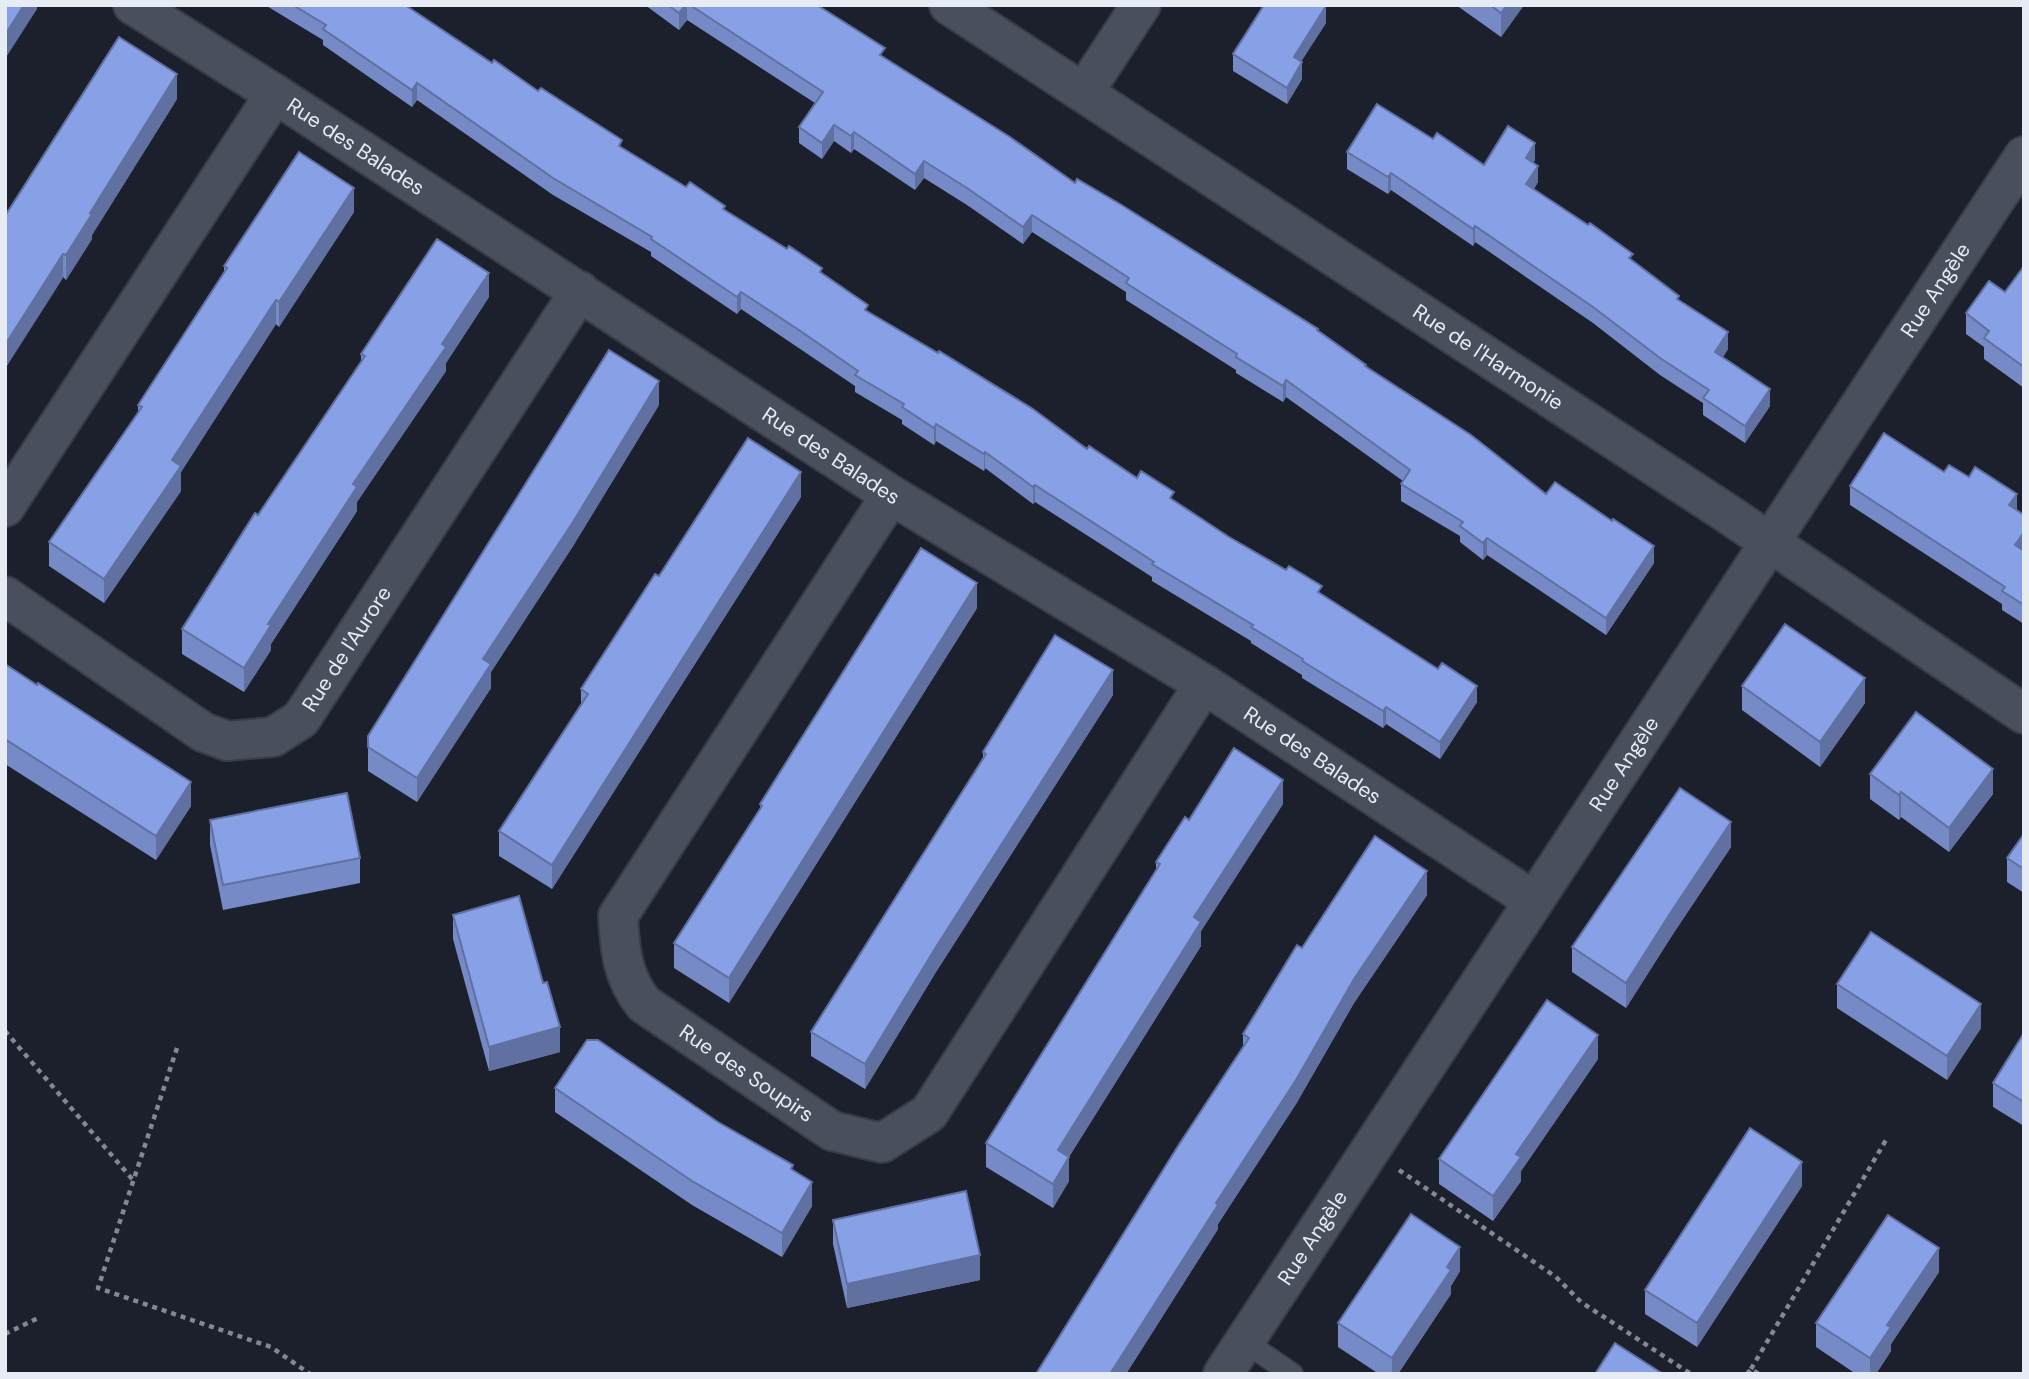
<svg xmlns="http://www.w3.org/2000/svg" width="2029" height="1379" viewBox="0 0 2029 1379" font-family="'DM Sans',sans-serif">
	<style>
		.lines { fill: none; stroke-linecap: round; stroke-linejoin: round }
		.lane-casing { stroke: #383c45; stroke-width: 24 }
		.street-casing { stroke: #383c45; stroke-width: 42 }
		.path { stroke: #848892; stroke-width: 4.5; stroke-dasharray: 5 5; stroke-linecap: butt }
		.lane { stroke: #4a4f5d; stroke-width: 21 }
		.street { stroke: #4a4f5d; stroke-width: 38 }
		.wall { fill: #758ac6 }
		.shaded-wall { fill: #5f70a1 }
		.building { fill: #88a0e6; stroke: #5f70a1; stroke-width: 2 }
		.labels { text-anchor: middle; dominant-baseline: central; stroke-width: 7; stroke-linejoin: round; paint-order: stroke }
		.street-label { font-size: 21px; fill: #e7ebf3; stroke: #131722 }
	</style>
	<rect width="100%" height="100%" fill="#1c202c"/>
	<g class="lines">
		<g class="lane-casing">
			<polyline id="lane" points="1244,1341 1292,1374"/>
		</g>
		<g class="street-casing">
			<g id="street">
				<path id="s1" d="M 133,5 L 275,94 L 891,495 L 1204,684 L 1534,901"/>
				<path id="s2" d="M 949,5 L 1725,512 L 2024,714"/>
				<polyline points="1084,92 1141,5"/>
				<path id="s3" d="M 891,495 L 618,916 C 620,950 622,977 644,1004 L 832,1131 L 882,1143 L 929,1113 L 1204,684"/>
				<polyline points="5,507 275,94"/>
				<path id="s4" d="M 5,596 L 203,732 L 227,741 L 273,737 L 301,719 L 580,291"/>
				<path id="s5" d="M 1223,1374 L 2024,156"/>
			</g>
		</g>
		<g class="path">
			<polyline points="5,1031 133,1180"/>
			<polyline points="177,1048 98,1288 271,1347 310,1374"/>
			<polyline points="1399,1170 1556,1277 1581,1302 1691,1374"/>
			<polyline points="5,1334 38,1318"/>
			<polyline points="1751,1369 1886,1140"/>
			<polyline points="1747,1374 1751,1369 1759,1374"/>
		</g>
		<use href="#lane" class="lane"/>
		<use href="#street" class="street"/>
	</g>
	<g class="wall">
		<polygon points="265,5 405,5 492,63 538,91 622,148 686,187 725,210 822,274 868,312 1087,449 1174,501 1229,537 1322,595 1477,702 1440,759 1386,724 1383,728 1302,678 1302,675 1251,643 1251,641 1152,581 1152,577 1035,502 1033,504 985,468 984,471 936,441 934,445 902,424 902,420 855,392 855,386 741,309 737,314 651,256 651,252 553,195 417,100 412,107 323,45 323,40"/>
		<polygon points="645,5 817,5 885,58 1075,183 1318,331 1366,367 1546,494 1654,563 1606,635 1487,555 1483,560 1460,542 1460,536 1401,501 1401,484 1403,481 1286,397 1283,402 1236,373 1236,370 1126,300 1126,292 1032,232 1023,244 967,205 924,178 915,190 854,149 851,153 834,141 822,159 799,143 799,127 815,103 687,20 679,30"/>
		<polygon points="1456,5 1524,5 1501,37"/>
		<polygon points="1326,23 1301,61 1302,79 1287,104 1233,71 1233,54"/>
		<polygon points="177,99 92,235 92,239 66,280 5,216"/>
		<polygon points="1433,139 1484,165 1535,160 1533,163 1538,182 1534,189 1633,261 1679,300 1728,349 1723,357 1770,406 1745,443 1703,415 1703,403 1660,375 1593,323 1475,242 1473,246 1391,190 1388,194 1347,169 1347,152"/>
		<polygon points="354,212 279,327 276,324 181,472 181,491 104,603 49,566 49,542 138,413 138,405 224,272 224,266"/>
		<polygon points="2024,266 2024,388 1984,359 1984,347 1966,334 1966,313 2005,292"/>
		<polygon points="489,297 446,363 446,371 357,502 357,511 271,644 271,650 244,692 182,654 182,629 361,361 361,354"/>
		<polygon points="659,405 573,546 491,672 491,688 417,802 368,771 368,736"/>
		<polygon points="1850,486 2017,510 2024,515 2024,624 2002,610 2002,604 1850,505"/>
		<polygon points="801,497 552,889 499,856 499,831 581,705 581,689 659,576"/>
		<polygon points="977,608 729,1003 674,968 674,943 760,809 760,804"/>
		<polygon points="5,664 37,685 191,806 156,860 5,764"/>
		<polygon points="1742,686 1865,703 1820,767 1742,710"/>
		<polygon points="1113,695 936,972 865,1089 811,1056 811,1032 983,759 983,752"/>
		<polygon points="1870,774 1993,794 1949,852 1901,817 1899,820 1870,799"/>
		<polygon points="1283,804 1201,931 1201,946 1069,1157 1069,1181 1053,1208 986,1167 986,1143 1156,870 1156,862 1189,820"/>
		<polygon points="210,820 360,858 360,883 223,910 210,845"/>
		<polygon points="2024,834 2024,893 2007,882 2007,858"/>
		<polygon points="1731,847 1673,934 1626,1008 1572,972 1572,947"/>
		<polygon points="1427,895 1354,1003 1296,1104 1218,1224 1218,1229 1126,1374 1036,1374 1243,1047 1243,1034 1302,948"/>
		<polygon points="453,915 560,1052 489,1071 453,939"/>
		<polygon points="1837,984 1981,1028 1947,1080 1837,1008"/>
		<polygon points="2024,1033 2024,1126 1993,1107 1993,1083"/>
		<polygon points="1598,1059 1521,1171 1521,1181 1493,1221 1439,1184 1439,1159"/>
		<polygon points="555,1088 718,1122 793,1171 812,1206 782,1257 692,1205 555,1112"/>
		<polygon points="1802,1186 1697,1347 1645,1314 1645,1290"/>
		<polygon points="833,1220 980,1280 847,1308 833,1244"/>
		<polygon points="1460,1271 1451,1286 1451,1294 1398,1374 1379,1374 1338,1347 1338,1323"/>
		<polygon points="1939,1272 1891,1344 1891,1351 1876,1374 1856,1374 1816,1347 1816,1323"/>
	</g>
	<g class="shaded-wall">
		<polygon points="24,5 37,5 37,9 5,59 5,35"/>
		<polygon points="685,5 687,5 687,20 679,30 679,13"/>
		<polygon points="1507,5 1524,5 1501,37 1501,13"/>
		<polygon points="1326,6 1326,23 1294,73 1294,57"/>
		<polygon points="1302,62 1302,79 1287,104 1287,88"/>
		<polygon points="177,74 177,99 92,235 92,239 66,280 66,255 90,213"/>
		<polygon points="417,83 417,100 412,107 412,90"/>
		<polygon points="834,125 834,141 822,159 822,143"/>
		<polygon points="854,132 854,149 851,153 851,136"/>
		<polygon points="1535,143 1535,160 1526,175 1526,158"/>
		<polygon points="924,161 924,178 915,190 915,174"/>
		<polygon points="1538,166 1538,182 1526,201 1526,184"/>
		<polygon points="1391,173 1391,190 1388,194 1388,177"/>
		<polygon points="354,188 354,212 279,327 279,302"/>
		<polygon points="1032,215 1032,232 1023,244 1023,227"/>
		<polygon points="1475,226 1475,242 1473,246 1473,229"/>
		<polygon points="63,254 63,278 5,369 5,345"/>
		<polygon points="489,273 489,297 446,363 446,371 357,502 357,511 271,644 271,650 244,692 244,668 268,624 353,484 442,344"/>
		<polygon points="741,292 741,309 737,314 737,297"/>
		<polygon points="276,300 276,324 181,472 181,491 104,603 104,579 172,460"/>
		<polygon points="1728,332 1728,349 1715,369 1715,352"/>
		<polygon points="1286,380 1286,397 1283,402 1283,386"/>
		<polygon points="659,381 659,405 573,546 491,672 491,688 417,802 417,778 483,659"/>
		<polygon points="1770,389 1770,406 1745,443 1745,426"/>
		<polygon points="936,424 936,441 934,445 934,428"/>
		<polygon points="985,452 985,468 984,471 984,454"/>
		<polygon points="801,472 801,497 552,889 552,865"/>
		<polygon points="1035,485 1035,502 1033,504 1033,487"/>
		<polygon points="2017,494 2017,513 2009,505"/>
		<polygon points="2024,532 2024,551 2015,545"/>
		<polygon points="1487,538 1487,555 1483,560 1483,543"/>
		<polygon points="1654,546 1654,563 1606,635 1606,618"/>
		<polygon points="977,583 977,608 729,1003 729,978"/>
		<polygon points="1113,670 1113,695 936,972 865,1089 865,1064 936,947"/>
		<polygon points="1865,678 1865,703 1820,767 1820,742"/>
		<polygon points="1477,686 1477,702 1440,759 1440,742"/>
		<polygon points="1386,707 1386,724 1383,728 1383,711"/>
		<polygon points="1993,769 1993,794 1949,852 1949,828"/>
		<polygon points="1283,780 1283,804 1201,931 1201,946 1058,1174 1058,1150 1194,917"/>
		<polygon points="191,782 191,806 156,860 156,836"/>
		<polygon points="1901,792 1901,817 1899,820 1899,795"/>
		<polygon points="1731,822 1731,847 1673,934 1626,1008 1626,983 1673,909"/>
		<polygon points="1427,871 1427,895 1354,1003 1296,1104 1218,1224 1218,1229 1126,1374 1110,1374 1354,979"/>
		<polygon points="1981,1004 1981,1028 1947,1080 1947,1056"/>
		<polygon points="560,1027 560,1052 489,1071 489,1047"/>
		<polygon points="1598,1035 1598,1059 1521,1171 1521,1181 1493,1221 1493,1196 1516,1154"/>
		<polygon points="1069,1157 1069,1181 1053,1208 1053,1184"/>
		<polygon points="1802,1162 1802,1186 1697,1347 1697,1323"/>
		<polygon points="812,1182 812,1206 782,1257 782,1233"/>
		<polygon points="1460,1247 1460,1271 1451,1286 1451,1294 1398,1374 1392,1374 1392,1358 1447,1267"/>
		<polygon points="1939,1248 1939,1272 1891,1344 1891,1351 1876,1374 1870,1374 1870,1358 1887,1325"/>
		<polygon points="980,1255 980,1280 847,1308 847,1284"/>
	</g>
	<g class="building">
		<polygon points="5,5 24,5 5,35"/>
		<polygon points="293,5 405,5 492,63 494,60 538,91 541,88 622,140 619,146 686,187 690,182 725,206 723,209 787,249 789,246 822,268 820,272 868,305 865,310 938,353 939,351 1033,409 1087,449 1089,446 1137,478 1141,471 1174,492 1170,498 1229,537 1286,570 1289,566 1322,586 1318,592 1438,669 1442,663 1477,686 1440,742 1386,707 1383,711 1302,661 1303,659 1251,627 1253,625 1152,564 1154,562 1035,485 1033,487 985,452 984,454 936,424 934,428 902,407 904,404 855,375 858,371 799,330 741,292 737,297 651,239 652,237 553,178 417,83 412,90 323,29 326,25"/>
		<polygon points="668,5 685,5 679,13"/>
		<polygon points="690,5 817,5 885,48 880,55 1010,137 1075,183 1077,179 1120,204 1318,329 1317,330 1366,365 1365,366 1471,435 1546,494 1555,482 1612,521 1613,519 1654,546 1606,618 1487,538 1483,543 1460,526 1463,522 1401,484 1410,470 1286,380 1283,386 1236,357 1237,354 1126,283 1129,278 1032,215 1023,227 967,188 924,161 915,174 854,132 851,136 834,125 822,143 799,127 823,92"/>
		<polygon points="1264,5 1326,6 1294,57 1302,62 1287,88 1233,54"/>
		<polygon points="1490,5 1507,5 1501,13"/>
		<polygon points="119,37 177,74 90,213 92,214 66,255 63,254 5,345 5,216"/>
		<polygon points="1377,104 1433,139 1437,133 1484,165 1508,126 1535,143 1526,158 1538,166 1526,184 1588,225 1590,223 1633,254 1629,258 1679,296 1677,299 1728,332 1715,352 1770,389 1745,426 1703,398 1709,390 1660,358 1593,307 1475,226 1473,229 1391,173 1388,177 1347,152"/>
		<polygon points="299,152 354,188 279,302 276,300 172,460 181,466 104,579 49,542 142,407 138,405 227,268 224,266"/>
		<polygon points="437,239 489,273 442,344 446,347 353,484 357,487 268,624 271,625 244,668 182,629 255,513 258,515 365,356 361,354"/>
		<polygon points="2024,266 2024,367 1984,338 1989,331 1966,313 1989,281 2005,292"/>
		<polygon points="609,350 659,381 573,522 483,659 491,664 417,778 368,747 368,736"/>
		<polygon points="1884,433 1944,472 1949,465 1969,477 1975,467 2017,494 2009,505 2024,515 2024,532 2015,545 2024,551 2024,605 2002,591 2005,587 1850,486"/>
		<polygon points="748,438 801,472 552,865 499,831 588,694 581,689 655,574 659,576"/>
		<polygon points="921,548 977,583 729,978 674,943 762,806 760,804"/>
		<polygon points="1785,624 1865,678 1820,742 1742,686"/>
		<polygon points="1055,635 1113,670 936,947 865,1064 811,1032 986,754 983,752"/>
		<polygon points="5,664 37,685 38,683 191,782 156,836 5,739"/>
		<polygon points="1916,712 1993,769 1949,828 1901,792 1899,795 1870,774"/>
		<polygon points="1234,748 1283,780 1194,917 1201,922 1058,1150 1069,1157 1053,1184 986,1143 1160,864 1156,862 1185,817 1189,820"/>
		<polygon points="1680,788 1731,822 1673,909 1626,983 1572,947"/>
		<polygon points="347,793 360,858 223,885 210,820"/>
		<polygon points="2024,834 2024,869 2007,858"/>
		<polygon points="1375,836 1427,871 1354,979 1296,1080 1216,1203 1218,1205 1110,1374 1036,1374 1178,1146 1249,1038 1243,1034 1297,945 1302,948"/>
		<polygon points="519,896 543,983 547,982 560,1027 489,1047 453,915"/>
		<polygon points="1871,932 1981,1004 1947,1056 1837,984"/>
		<polygon points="1547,1000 1598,1035 1516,1154 1521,1157 1493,1196 1439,1159"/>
		<polygon points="2024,1033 2024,1102 1993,1083"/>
		<polygon points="587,1040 598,1040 718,1122 793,1165 791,1169 812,1182 782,1233 692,1181 555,1088"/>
		<polygon points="1750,1128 1802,1162 1697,1323 1645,1290"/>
		<polygon points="966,1191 980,1255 847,1284 833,1220"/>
		<polygon points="1411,1214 1460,1247 1447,1267 1451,1270 1392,1358 1338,1323"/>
		<polygon points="1888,1215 1939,1248 1887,1325 1891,1327 1870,1358 1816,1323"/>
		<polygon points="1615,1343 1663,1374 1595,1374"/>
	</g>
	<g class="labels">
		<g class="street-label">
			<text stroke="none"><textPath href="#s1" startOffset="264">Rue des Balades</textPath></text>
			<text stroke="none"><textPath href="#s5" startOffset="1297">Rue Angèle</textPath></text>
			<text stroke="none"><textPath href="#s2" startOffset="644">Rue de l'Harmonie</textPath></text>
			<text stroke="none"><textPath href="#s1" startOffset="831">Rue des Balades</textPath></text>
			<text stroke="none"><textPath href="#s4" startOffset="429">Rue de l'Aurore</textPath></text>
			<text stroke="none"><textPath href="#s1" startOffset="1398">Rue des Balades</textPath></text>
			<text stroke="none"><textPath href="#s5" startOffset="730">Rue Angèle</textPath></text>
			<text stroke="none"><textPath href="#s3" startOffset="719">Rue des Soupirs</textPath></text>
			<text stroke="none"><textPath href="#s5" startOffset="163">Rue Angèle</textPath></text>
		</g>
	</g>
	<rect width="2029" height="1379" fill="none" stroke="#e7ebf3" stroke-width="14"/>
</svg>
